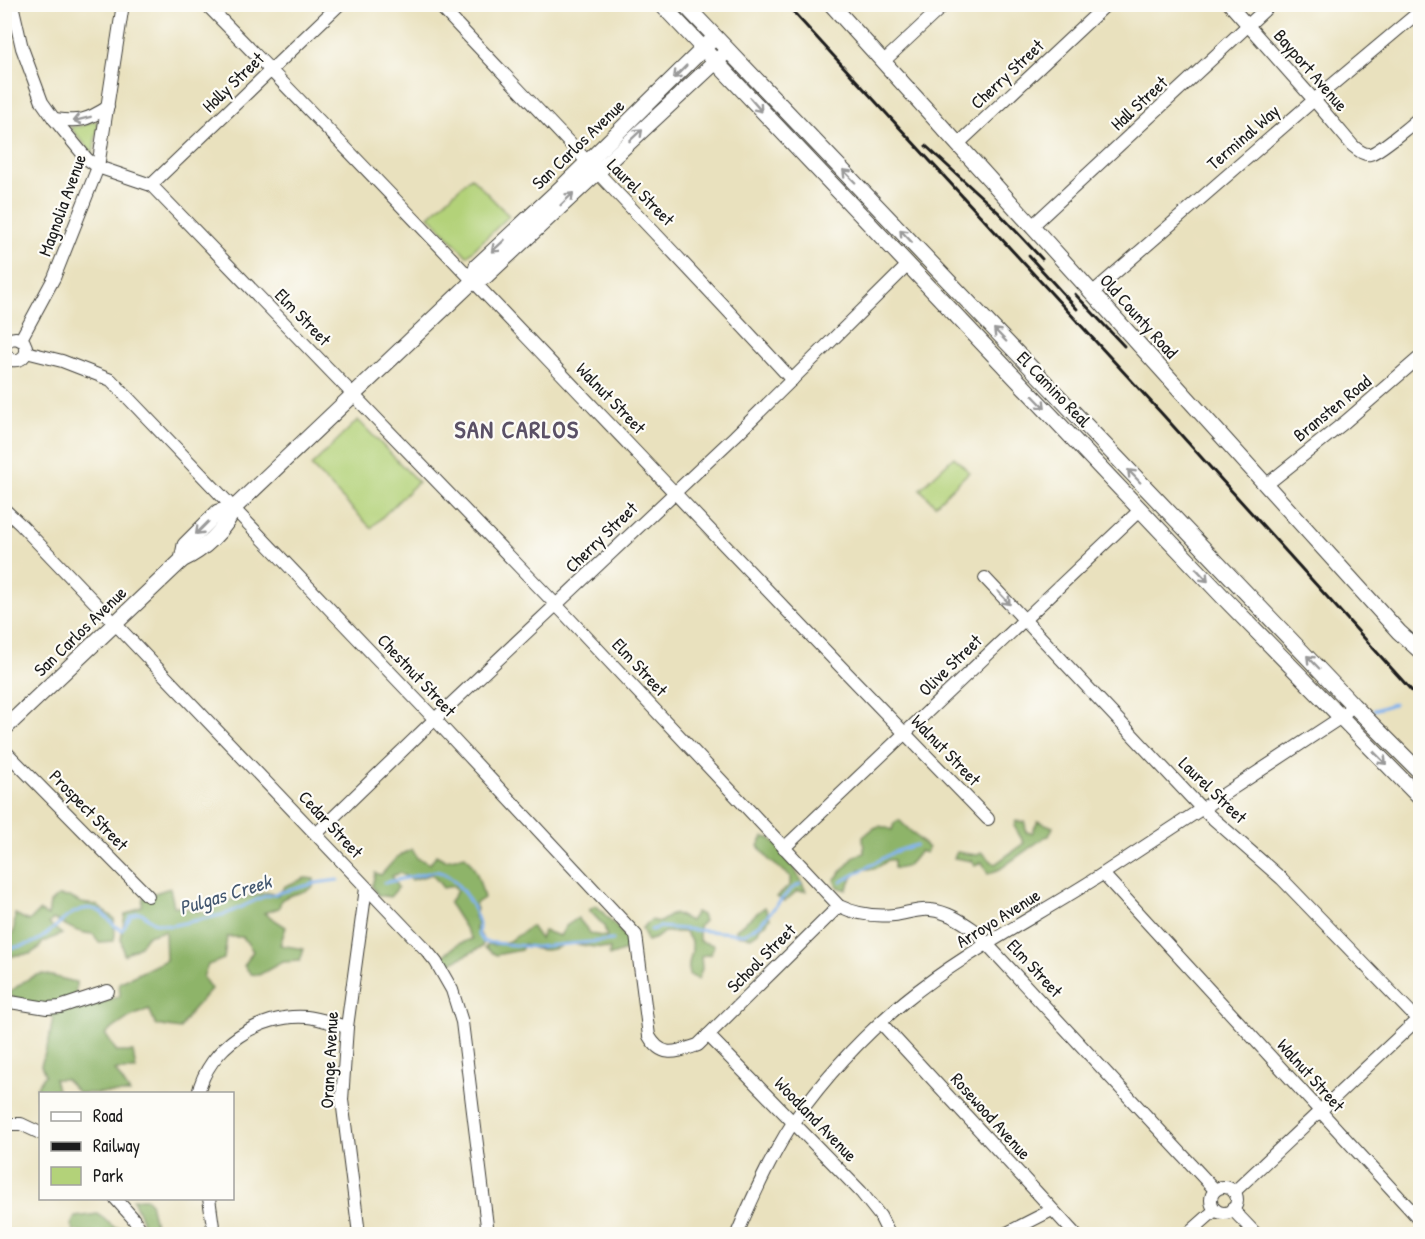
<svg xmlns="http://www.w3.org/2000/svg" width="1425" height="1239" viewBox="0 0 1425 1239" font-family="'Patrick Hand',sans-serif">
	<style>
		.green { fill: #b3d279; stroke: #68774a; stroke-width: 1.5 }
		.forest { fill: #8eb469; stroke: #556842; stroke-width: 1.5 }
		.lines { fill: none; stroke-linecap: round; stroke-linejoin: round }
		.stream { stroke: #81b2ed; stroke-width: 3 }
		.minor-casing { stroke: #3b3a34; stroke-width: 14 }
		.major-casing { stroke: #3b3a34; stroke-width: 17 }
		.minor { stroke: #fff; stroke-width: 12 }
		.major { stroke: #fff; stroke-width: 15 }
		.rail { stroke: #1c1c1c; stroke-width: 3 }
		.oneway { stroke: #999 }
		.labels { text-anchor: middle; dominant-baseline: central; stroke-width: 4.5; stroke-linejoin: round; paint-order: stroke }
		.street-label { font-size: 18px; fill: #1c1c1c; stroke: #fdfcf7 }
		.water-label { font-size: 20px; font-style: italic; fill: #445870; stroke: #fdfcf7 }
		.district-label { font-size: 24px; font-weight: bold; letter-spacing: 1.5px; fill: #5b5166; stroke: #fdfcf7 }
	</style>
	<rect width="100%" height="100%" fill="#fdfcf7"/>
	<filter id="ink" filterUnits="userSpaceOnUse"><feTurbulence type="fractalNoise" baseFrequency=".0167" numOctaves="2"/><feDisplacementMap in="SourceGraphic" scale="12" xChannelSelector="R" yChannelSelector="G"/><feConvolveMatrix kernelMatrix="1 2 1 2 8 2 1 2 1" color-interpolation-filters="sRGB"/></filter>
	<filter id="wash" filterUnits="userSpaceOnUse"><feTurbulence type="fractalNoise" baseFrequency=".008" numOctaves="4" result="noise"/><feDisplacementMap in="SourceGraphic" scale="24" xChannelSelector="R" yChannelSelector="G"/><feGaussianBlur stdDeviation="1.35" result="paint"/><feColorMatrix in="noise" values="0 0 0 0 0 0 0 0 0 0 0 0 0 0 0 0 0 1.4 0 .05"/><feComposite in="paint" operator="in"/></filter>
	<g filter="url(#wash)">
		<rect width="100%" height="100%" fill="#e9e1be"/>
		<g class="green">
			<polygon points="95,121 98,123 93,154 70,127 82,126"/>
			<polygon points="471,177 509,216 467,256 429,216"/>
			<polygon points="358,420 418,482 371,528 311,466"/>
			<polygon points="954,457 969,472 935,505 920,489"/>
		</g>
		<g class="forest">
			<path d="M 899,820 L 928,848 L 926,853 L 920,851 C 912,861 907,871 894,868 L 894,860 L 888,860 C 879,868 872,870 860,869 L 852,878 L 846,890 L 838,887 L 834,880 L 855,856 L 864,853 L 863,837 C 876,826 876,823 892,830 L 894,823 Z"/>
			<polygon points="1016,821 1025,822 1026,832 1032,833 1038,821 1053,827 1049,836 1045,837 1000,869 988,874 982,862 975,866 972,861 954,858 957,852 977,855 981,852 995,864 1024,843 1014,826"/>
			<polygon points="763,837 770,838 795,862 794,868 806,891 797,891 785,901 777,897 790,885 790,876 769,860 758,846"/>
			<path d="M 412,849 L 417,858 L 430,864 L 436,855 L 445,860 L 465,856 C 477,868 480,882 484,898 L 475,904 L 477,909 L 474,917 L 477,923 L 476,930 C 481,934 485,940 482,947 L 449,964 L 444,963 L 442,957 L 458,944 L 472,939 L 449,903 L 457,891 L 454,886 L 443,888 L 432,874 L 412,880 L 400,873 L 392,876 L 398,888 L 390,897 L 378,895 L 372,886 L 375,873 L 381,875 L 397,857 Z"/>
			<path d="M 305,878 L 314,879 L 313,887 C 303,894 291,893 281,900 L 279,908 L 264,913 L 286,927 L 280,945 L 304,949 L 300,961 L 282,962 L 259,975 L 251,974 L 244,966 L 253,951 L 243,937 L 227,937 L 224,959 L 208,965 L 203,977 L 211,989 L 190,1013 L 180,1029 L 156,1025 L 149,1009 L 130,1017 L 105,1034 L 117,1052 L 133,1052 L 136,1070 L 115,1070 L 130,1093 L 79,1093 L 65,1079 L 54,1079 L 58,1093 L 40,1094 L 40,1103 L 37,1098 L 37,1086 L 45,1075 L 41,1065 L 49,1041 L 53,1017 L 44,1013 L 28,1011 L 9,993 C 19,985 30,975 43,974 C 47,974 68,981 76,982 L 75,1009 L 94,1005 L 120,996 L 119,983 L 166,960 L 165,931 L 147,936 L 140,946 L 124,955 L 121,939 L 125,915 L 142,906 L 143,897 L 170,888 L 174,906 L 208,913 L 212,904 L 269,892 L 278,895 L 285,886 Z"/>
			<path d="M 58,896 L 70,897 L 81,903 L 96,905 L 114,919 L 115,934 L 114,941 L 99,942 L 93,934 C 76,933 69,926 53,919 L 49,924 L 62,934 L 43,942 L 39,948 L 30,954 L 17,955 L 5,958 L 5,940 L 14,932 L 15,914 L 29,921 L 39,911 L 48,916 L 50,903 Z"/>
			<path d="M 596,905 L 632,944 L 629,949 L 609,956 L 610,949 L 565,943 C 553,953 537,951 524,944 L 521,950 L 496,955 L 485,948 L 488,944 C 505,948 518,935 531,926 L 540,939 L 544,931 L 560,936 L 566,926 L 578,918 L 591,934 L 607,937 L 604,926 L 589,910 Z"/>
			<polygon points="765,907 770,918 766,924 760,927 758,932 751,937 737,935 736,929"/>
			<path d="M 696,912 L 702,915 L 704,921 L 699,926 L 699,941 L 714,945 L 711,954 L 701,956 L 702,969 L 698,979 L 689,975 C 686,955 700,951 685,932 L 664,932 L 656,938 L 647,941 L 642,928 L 651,920 L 660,922 L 674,913 L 690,921 Z"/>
			<polygon points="133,1199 147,1199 150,1202 157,1234 143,1234 142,1220"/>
			<polygon points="98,1214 114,1227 130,1230 131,1232 129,1234 100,1234 74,1231 71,1225 75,1217"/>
		</g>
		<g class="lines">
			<g class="stream">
				<polyline points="1374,710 1394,704"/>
				<polyline points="841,882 894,852 916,845"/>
				<path d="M 384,883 L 436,871 C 456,875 472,902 478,920 C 480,924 479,929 478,934 L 484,942 L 535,947 L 613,940"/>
				<polyline points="651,930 660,927 744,934 760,924 790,890 800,884"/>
				<path d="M 4,950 C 14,947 23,946 32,943 C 53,936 71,901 97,910 C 107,914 112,927 122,930 L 131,916 L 137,913 L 142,913 L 153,922 L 170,926 L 226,914 L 263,897 L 316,883 L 338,880"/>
			</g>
		</g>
	</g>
	<g filter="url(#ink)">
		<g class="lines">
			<g class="minor-casing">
				<g id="minor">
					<path d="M 12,4 L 22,48 L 42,102 L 54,119 L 87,159 L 98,167 L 151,185 L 563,612 L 839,906 C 856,914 874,917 894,915 C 906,914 918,908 931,910 C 947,912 960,920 973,929 L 1215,1190"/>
					<path d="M 206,4 C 470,273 725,550 988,819"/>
					<path d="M 438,4 C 556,130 676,253 792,380"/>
					<path d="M 1229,4 L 1314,100 L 1353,146 C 1358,150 1363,155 1370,154 C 1379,152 1412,124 1420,117"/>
					<polyline points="884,61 945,4"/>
					<path d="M 54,119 C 80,122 86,121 108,107"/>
					<polyline points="957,145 1107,4"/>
					<polyline points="151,185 340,4"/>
					<polyline points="1031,227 1271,4"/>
					<polyline points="1092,293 1314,100 1420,11"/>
					<polyline points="21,339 54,278 98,167 123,4"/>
					<path d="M 4,346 L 10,339 L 16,338 L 24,342 C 30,353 23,362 11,360 L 4,352"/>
					<path d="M 26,352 L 62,361 L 111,380 L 427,711 L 636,935 L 649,1036 C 662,1059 676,1052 698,1045 L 839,906"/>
					<polyline points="1266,485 1345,422 1420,357"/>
					<polyline points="4,509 21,525 426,950 436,962 452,990 462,1022 488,1234"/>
					<polyline points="985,578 1201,808 1282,879 1420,1022"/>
					<polyline points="4,750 148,896"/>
					<polyline points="316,834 435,719 735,436 908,265"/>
					<polyline points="784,848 1141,509"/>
					<polyline points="1103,874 1420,1220"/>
					<polyline points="4,1001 47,1008 60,1007 108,991"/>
					<polyline points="881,1023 1075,1234"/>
					<polyline points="708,1035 861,1192 880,1216 889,1234"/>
					<path d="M 198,1094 C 208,1047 260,1013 307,1017 C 320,1018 334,1024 347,1027"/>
					<polyline points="4,1124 21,1124 40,1133"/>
					<circle cx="1224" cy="1200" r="13"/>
					<polyline points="1234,1192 1420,1017"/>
					<polyline points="115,1198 132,1217 144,1234"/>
					<polyline points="209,1198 214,1234"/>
					<polyline points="1232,1209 1256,1234"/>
					<polyline points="359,1234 342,1100 347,1027 366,888"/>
					<path d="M 737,1234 C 753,1196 771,1156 794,1121 C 825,1077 864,1035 905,1001 C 966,951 1038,916 1104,873 C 1183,822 1261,769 1340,718 L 1353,705"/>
					<polyline points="1005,1234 1052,1210"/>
					<polyline points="1188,1234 1215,1210"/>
				</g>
			</g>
			<g class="major-casing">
				<g id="major">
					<polyline points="661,4 1224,598 1420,798"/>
					<polyline points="684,4 1353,705 1420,772"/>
					<polyline points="831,4 1399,632 1420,651"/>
					<polyline points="473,281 477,266 563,186 711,41"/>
					<polyline points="182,560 185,545 218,512 234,508"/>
					<path d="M 4,729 L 182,560 C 204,550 225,530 234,508 L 473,281 L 486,276 L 723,55"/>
				</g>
			</g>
			<use href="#minor" class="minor"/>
			<use href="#major" class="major"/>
			<g class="rail">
				<polyline points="786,4 1164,416 1420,700"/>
				<polyline points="926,146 998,212 1042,259"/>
				<polyline points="1029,256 1077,309"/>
				<polyline points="1075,294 1124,346"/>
			</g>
		</g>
		<defs><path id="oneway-shaft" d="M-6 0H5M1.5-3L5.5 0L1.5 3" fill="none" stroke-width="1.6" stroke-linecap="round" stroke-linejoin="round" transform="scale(1.5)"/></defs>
		<g class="oneway">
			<use href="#oneway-shaft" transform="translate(680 72) rotate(135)"/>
			<use href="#oneway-shaft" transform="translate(756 105) rotate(49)"/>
			<use href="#oneway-shaft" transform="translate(82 119) rotate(166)"/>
			<use href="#oneway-shaft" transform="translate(636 135) rotate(-43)"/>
			<use href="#oneway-shaft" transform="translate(849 176) rotate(-134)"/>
			<use href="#oneway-shaft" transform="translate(567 199) rotate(-44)"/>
			<use href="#oneway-shaft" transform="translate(906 236) rotate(-133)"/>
			<use href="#oneway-shaft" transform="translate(498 246) rotate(137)"/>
			<use href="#oneway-shaft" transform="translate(1000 335) rotate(-134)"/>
			<use href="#oneway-shaft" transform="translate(1039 402) rotate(46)"/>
			<use href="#oneway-shaft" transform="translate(1134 476) rotate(-134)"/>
			<use href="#oneway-shaft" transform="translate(202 528) rotate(135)"/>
			<use href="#oneway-shaft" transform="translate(1202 575) rotate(47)"/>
			<use href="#oneway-shaft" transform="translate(1004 598) rotate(47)"/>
			<use href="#oneway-shaft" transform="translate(1313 662) rotate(-134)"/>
			<use href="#oneway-shaft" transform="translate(1380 758) rotate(45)"/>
		</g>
	</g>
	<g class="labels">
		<g class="street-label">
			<text transform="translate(1311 70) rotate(49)">Bayport Avenue</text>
			<text transform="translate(1007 74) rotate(-43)">Cherry Street</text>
			<text transform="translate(233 82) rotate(-44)">Holly Street</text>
			<text transform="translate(1139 103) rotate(-43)">Hall Street</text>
			<text transform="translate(1243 137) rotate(-41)">Terminal Way</text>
			<text transform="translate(578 144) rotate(-44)">San Carlos Avenue</text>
			<text transform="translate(641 192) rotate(45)">Laurel Street</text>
			<text transform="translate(62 205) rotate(-70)">Magnolia Avenue</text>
			<text transform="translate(1139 316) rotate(48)">Old County Road</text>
			<text transform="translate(303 317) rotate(46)">Elm Street</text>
			<text transform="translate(1054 389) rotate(46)">El Camino Real</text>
			<text transform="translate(611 398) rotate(46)">Walnut Street</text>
			<text transform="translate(1332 408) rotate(-39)">Bransten Road</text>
			<text transform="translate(601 537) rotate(-44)">Cherry Street</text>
			<text transform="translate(80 631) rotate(-44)">San Carlos Avenue</text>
			<text transform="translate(950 665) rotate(-44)">Olive Street</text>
			<text transform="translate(640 667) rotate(47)">Elm Street</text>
			<text transform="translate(417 675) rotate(47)">Chestnut Street</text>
			<text transform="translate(946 750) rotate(46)">Walnut Street</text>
			<text transform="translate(1213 790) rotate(44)">Laurel Street</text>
			<text transform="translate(89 810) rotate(46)">Prospect Street</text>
			<text transform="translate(331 824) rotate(47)">Cedar Street</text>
			<text transform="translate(998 918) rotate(-32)">Arroyo Avenue</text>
			<text transform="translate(761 958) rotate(-45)">School Street</text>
			<text transform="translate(1035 968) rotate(47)">Elm Street</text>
			<text transform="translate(329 1060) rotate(-87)">Orange Avenue</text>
			<text transform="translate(1311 1075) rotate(48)">Walnut Street</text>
			<text transform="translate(991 1116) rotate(48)">Rosewood Avenue</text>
			<text transform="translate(816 1119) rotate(46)">Woodland Avenue</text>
		</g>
		<g class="water-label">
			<text transform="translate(225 894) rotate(-17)">Pulgas Creek</text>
		</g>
		<g class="district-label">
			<text x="517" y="429">SAN CARLOS</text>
		</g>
	</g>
	<rect width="1425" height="1239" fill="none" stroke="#fdfcf7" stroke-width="24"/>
	<rect x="39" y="1092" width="195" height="108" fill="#fdfcf7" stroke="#a3a29f" stroke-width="1.5"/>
	<rect x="51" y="1112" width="30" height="9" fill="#ffffff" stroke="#a3a29f" stroke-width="1.5"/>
	<text x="93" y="1122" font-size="18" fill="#1c1c1c">Road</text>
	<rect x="51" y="1142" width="30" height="9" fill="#1c1c1c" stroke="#a3a29f" stroke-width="1.5"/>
	<text x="93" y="1152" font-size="18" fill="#1c1c1c">Railway</text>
	<rect x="51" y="1167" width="30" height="18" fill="#b3d279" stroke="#a3a29f" stroke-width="1.5"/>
	<text x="93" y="1182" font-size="18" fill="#1c1c1c">Park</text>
</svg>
